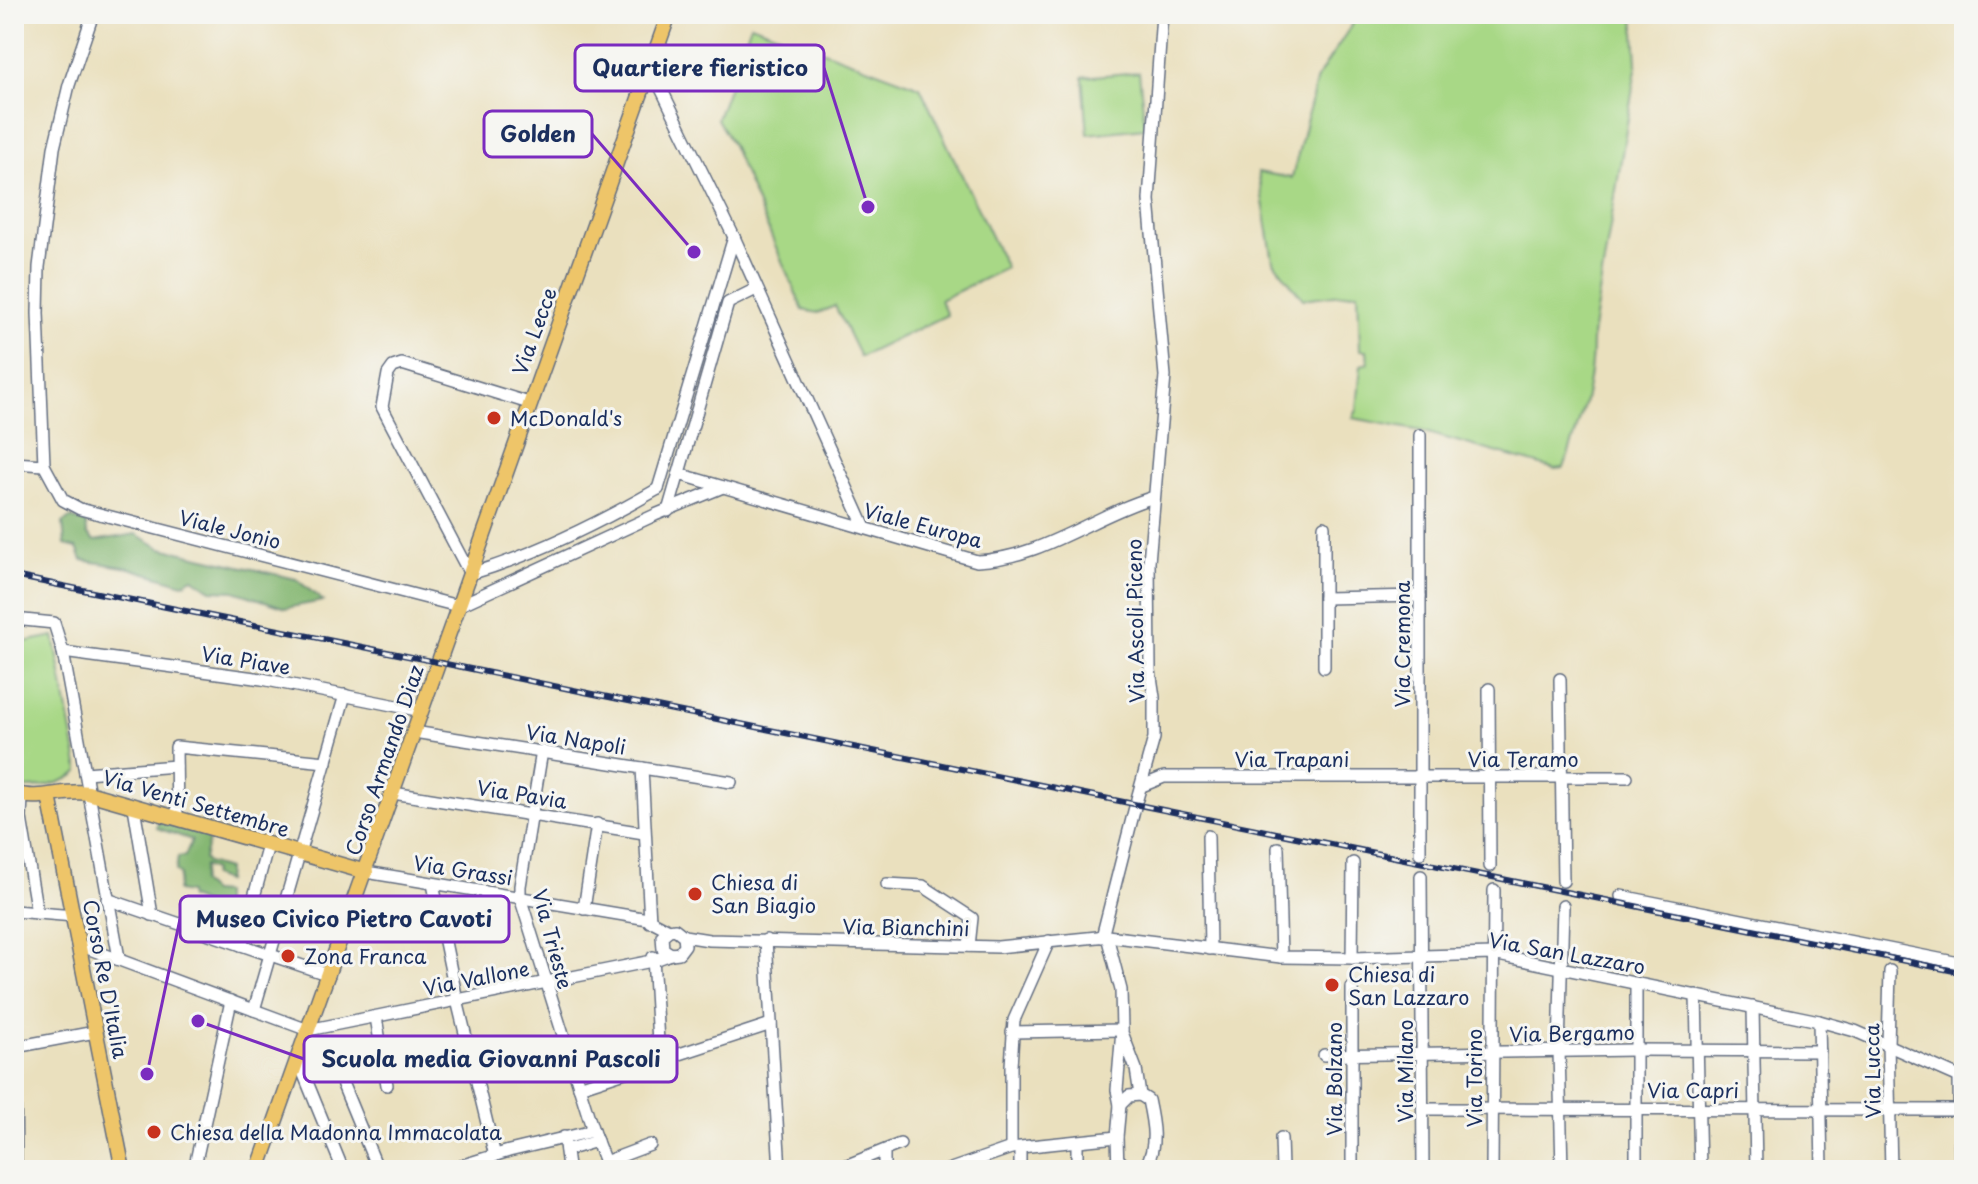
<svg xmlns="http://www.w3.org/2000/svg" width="1978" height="1184" viewBox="0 0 1978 1184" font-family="'Playpen Sans',sans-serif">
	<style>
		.green { fill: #a8d886; stroke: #628472; stroke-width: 2 }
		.forest { fill: #86b873; stroke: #507468; stroke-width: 2 }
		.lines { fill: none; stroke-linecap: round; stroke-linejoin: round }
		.minor-casing { stroke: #636d80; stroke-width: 14 }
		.major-casing { stroke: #636d80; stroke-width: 17 }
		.minor { stroke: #fff; stroke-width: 11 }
		.major { stroke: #eec569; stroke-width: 14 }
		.rail-casing { stroke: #1b2f5e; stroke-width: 6 }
		.rail { stroke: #f6f6f2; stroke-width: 3; stroke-dasharray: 9; stroke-linecap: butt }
		.poi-dot { fill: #c8321e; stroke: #f6f6f2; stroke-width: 3 }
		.labels { text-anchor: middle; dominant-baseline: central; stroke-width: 6; stroke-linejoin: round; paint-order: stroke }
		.street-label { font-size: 20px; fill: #1b2f5e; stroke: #f6f6f2 }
		.poi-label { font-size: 20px; fill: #1b2f5e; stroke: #f6f6f2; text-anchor: start }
		.leader { fill: none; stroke: #7b2cbf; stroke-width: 3 }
		.callout-dot { fill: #7b2cbf; stroke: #f6f6f2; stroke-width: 3 }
		.callout { fill: #f6f6f2; stroke: #7b2cbf; stroke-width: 3 }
		.callout-label { font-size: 22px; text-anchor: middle; font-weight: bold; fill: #1b2f5e }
	</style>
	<rect width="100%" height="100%" fill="#f6f6f2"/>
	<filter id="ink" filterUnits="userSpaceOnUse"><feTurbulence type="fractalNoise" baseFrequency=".0125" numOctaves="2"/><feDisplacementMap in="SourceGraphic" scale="16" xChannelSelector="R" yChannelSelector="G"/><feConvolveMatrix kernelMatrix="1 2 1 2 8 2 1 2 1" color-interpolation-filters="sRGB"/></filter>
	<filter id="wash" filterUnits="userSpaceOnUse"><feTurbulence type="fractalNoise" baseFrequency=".006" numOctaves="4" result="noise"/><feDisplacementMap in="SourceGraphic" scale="32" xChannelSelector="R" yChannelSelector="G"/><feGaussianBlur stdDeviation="1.8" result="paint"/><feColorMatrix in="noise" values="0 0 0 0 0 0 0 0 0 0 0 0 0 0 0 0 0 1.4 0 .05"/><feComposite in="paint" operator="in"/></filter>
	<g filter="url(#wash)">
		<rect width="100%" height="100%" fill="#eae0be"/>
		<g class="green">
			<path d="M 1354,14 L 1634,14 L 1637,63 L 1592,336 C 1593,386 1580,421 1564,468 L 1555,469 L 1421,431 L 1353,418 L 1357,410 L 1361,365 L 1368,363 L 1367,350 L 1360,350 L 1358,292 L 1303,299 L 1273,261 L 1258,172 L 1292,178 L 1317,78 L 1353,23 Z"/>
			<polygon points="751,24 920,87 1006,268 940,300 947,315 860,357 835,306 818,313 803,310 732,145 717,119"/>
			<polygon points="1139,72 1145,128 1088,134 1083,77"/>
			<path d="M 54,636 L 79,771 C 68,783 31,792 16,786 L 14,778 L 14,644 Z"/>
		</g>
		<g class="forest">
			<polygon points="70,518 86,522 87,534 94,541 136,534 161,548 296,579 323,601 286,608 234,591 211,590 193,578 183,584 129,568 82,560 77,548 65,545 63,523"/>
			<polygon points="158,822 210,835 204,859 207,863 227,869 226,881 212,876 213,870 204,866 201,883 211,892 223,893 223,914 211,916 212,907 189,898 188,893 177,891 180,875 176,871 178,857 185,856 192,840 157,828"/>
		</g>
	</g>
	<g filter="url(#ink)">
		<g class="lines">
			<g class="minor-casing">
				<g id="minor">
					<polyline points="93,14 69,85 54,148 39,267 38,313 44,465 63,500 80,509 458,606 655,515 723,487"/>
					<polyline points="650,66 734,237 865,528"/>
					<path d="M 529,403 L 402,364 L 393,367 L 388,374 L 382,407 L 470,574 C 535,555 599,523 658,489"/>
					<polyline points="14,463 44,465"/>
					<path d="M 679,474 L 977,561 C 1043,558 1093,515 1154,497"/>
					<polyline points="658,489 734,237"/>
					<polyline points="668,511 728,303 756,289"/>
					<polyline points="1324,526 1324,667"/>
					<polyline points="1324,598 1420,596"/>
					<polyline points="14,619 54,623 63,652 119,958"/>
					<polyline points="63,652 262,679 422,711"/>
					<polyline points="1560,679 1563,881"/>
					<polyline points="1489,689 1490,866"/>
					<polyline points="414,732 731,782"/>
					<polyline points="542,751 520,886 520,897 593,1131 608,1170"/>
					<polyline points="642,768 650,922"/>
					<polyline points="85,773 176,766"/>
					<polyline points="1142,786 1164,777 1627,777"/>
					<polyline points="393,793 644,833"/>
					<polyline points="22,796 21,818 37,913"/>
					<polyline points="1137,799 1154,738 1154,697 1150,670 1149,562 1165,376 1149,200 1162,14"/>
					<polyline points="134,807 152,915"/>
					<polyline points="177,819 176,747 326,762"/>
					<polyline points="1208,836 1210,949"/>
					<polyline points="1278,848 1281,957"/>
					<polyline points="1420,853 1420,435"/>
					<polyline points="366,872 648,919 669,930"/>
					<polyline points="1421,876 1423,1170"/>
					<polyline points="433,884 457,1000 495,1156"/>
					<polyline points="887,884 923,886 972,918 969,946"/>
					<polyline points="1621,896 1964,964"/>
					<polyline points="107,899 329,975"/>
					<polyline points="584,909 597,824"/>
					<polyline points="14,911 74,916"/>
					<polyline points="684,936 685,945 679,953 671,954 663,949 662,936 669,930 675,929 684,936 709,940 998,947 1107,936 1281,957 1352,958 1493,954 1819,1021 1855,1031 1964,1079"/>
					<polyline points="1107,936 1121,990 1122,1030 1117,1090 1120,1105 1117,1137 1118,1170"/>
					<polyline points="1102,937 1135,807"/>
					<polyline points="766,940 780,1170"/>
					<polyline points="79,945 308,1030 652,961 671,954"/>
					<polyline points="241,945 268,845"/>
					<polyline points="653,957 659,1059"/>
					<polyline points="1352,958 1353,863"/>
					<polyline points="1890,971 1888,1045 1891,1170"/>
					<polyline points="14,989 16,1170"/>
					<polyline points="1696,995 1700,1170"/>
					<polyline points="1753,1007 1756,1170"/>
					<polyline points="254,1010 345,695"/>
					<polyline points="376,1017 387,1085"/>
					<polyline points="1819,1021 1822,1170"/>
					<polyline points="1012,1032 1122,1030"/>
					<polyline points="1123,1035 1136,1069 1140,1095"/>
					<polyline points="15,1047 95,1032"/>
					<polyline points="1324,1055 1634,1050 1820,1051"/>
					<polyline points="298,1060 343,1170"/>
					<polyline points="298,1060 324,1068 336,1068 346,1061 382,1052"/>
					<polyline points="336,1068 378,1170"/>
					<polyline points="1959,1077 1960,1170"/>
					<polyline points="579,1087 771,1024"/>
					<polyline points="1423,1109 1964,1110"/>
					<polyline points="564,1137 568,1167 564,1170"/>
					<polyline points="1281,1138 1282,1170"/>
					<polyline points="1077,1142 1077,1170"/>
					<polyline points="1011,1148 1011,1066 1014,1020 1049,941"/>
					<polyline points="1020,1149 1020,1170"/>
					<polyline points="566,1150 597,1141"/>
					<polyline points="884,1151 884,1170"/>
					<path d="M 1119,1160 C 1127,1169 1134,1169 1145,1167 C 1158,1147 1153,1123 1148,1100 L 1140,1095 L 1129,1096 L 1120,1105"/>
					<polyline points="605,1162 650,1145"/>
					<polyline points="194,1170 231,1001"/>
					<polyline points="447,1170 509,1151 593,1131"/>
					<polyline points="835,1170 900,1144"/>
					<polyline points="948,1170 1011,1148 1117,1137"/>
					<polyline points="1352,1170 1352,987"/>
					<polyline points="1492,1170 1494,890"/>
					<polyline points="1562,1170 1559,1051 1563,906"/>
					<polyline points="1636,1170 1636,983"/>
				</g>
			</g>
			<g class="major-casing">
				<g id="major">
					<path d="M 14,793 C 39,802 63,789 88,793 L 366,872"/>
					<polyline points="49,796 123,1170"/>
					<polyline points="258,1170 669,14"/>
				</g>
			</g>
			<use href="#minor" class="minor"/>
			<use href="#major" class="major"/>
			<g class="rail-casing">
				<polyline id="rail" points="14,576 1964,973"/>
			</g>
			<use href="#rail" class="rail"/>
		</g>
	</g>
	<g class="poi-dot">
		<circle cx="494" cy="418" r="8"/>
		<circle cx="695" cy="894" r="8"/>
		<circle cx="288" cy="956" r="8"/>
		<circle cx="1332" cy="985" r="8"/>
		<circle cx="154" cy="1132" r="8"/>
	</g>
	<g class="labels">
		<g class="street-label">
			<text transform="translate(534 331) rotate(-70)">Via Lecce</text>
			<text transform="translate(923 525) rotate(15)">Viale Europa</text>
			<text transform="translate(230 529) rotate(14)">Viale Jonio</text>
			<text transform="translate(1135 621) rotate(-91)">Via Ascoli Piceno</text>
			<text transform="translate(1402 644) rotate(-90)">Via Cremona</text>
			<text transform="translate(246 660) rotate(9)">Via Piave</text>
			<text transform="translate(576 739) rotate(9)">Via Napoli</text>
			<text x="1292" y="759">Via Trapani</text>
			<text x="1523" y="759">Via Teramo</text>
			<text transform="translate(384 760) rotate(-71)">Corso Armando Diaz</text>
			<text transform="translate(522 794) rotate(9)">Via Pavia</text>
			<text transform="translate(196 803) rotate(16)">Via Venti Settembre</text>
			<text transform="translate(463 870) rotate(9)">Via Grassi</text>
			<text transform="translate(906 927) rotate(1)">Via Bianchini</text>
			<text transform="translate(553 939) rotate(75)">Via Trieste</text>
			<text transform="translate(1567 953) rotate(10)">Via San Lazzaro</text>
			<text transform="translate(476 978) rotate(-11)">Via Vallone</text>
			<text transform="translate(106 979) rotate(79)">Corso Re D'Italia</text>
			<text transform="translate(1572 1033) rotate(-1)">Via Bergamo</text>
			<text transform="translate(1405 1071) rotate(-90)">Via Milano</text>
			<text transform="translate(1872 1071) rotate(-91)">Via Lucca</text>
			<text transform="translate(1474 1078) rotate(-90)">Via Torino</text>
			<text transform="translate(1334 1079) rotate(-90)">Via Bolzano</text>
			<text x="1693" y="1090">Via Capri</text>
		</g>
		<g class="poi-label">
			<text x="510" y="418">McDonald's</text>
			<text x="711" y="882">Chiesa di<tspan x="711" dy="23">San Biagio</tspan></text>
			<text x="304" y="956">Zona Franca</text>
			<text x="1348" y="974">Chiesa di<tspan x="1348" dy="23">San Lazzaro</tspan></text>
			<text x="170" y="1132">Chiesa della Madonna Immacolata</text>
		</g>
	</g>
	<path class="leader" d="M868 207L824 68M694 252L592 134M147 1074L180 919M198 1021L304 1059"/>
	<g class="callout-dot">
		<circle cx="868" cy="207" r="8"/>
		<circle cx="694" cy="252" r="8"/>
		<circle cx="147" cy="1074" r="8"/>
		<circle cx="198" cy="1021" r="8"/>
	</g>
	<g class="callout">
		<rect x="575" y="45" width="249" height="46" rx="8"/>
		<rect x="484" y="111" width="108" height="46" rx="8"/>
		<rect x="180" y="896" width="329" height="46" rx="8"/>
		<rect x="304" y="1036" width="373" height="46" rx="8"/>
	</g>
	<g class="callout-label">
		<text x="700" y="76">Quartiere fieristico</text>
		<text x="538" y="142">Golden</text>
		<text x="344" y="927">Museo Civico Pietro Cavoti</text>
		<text x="491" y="1067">Scuola media Giovanni Pascoli</text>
	</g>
	<rect width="1978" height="1184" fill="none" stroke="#f6f6f2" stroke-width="48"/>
</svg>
